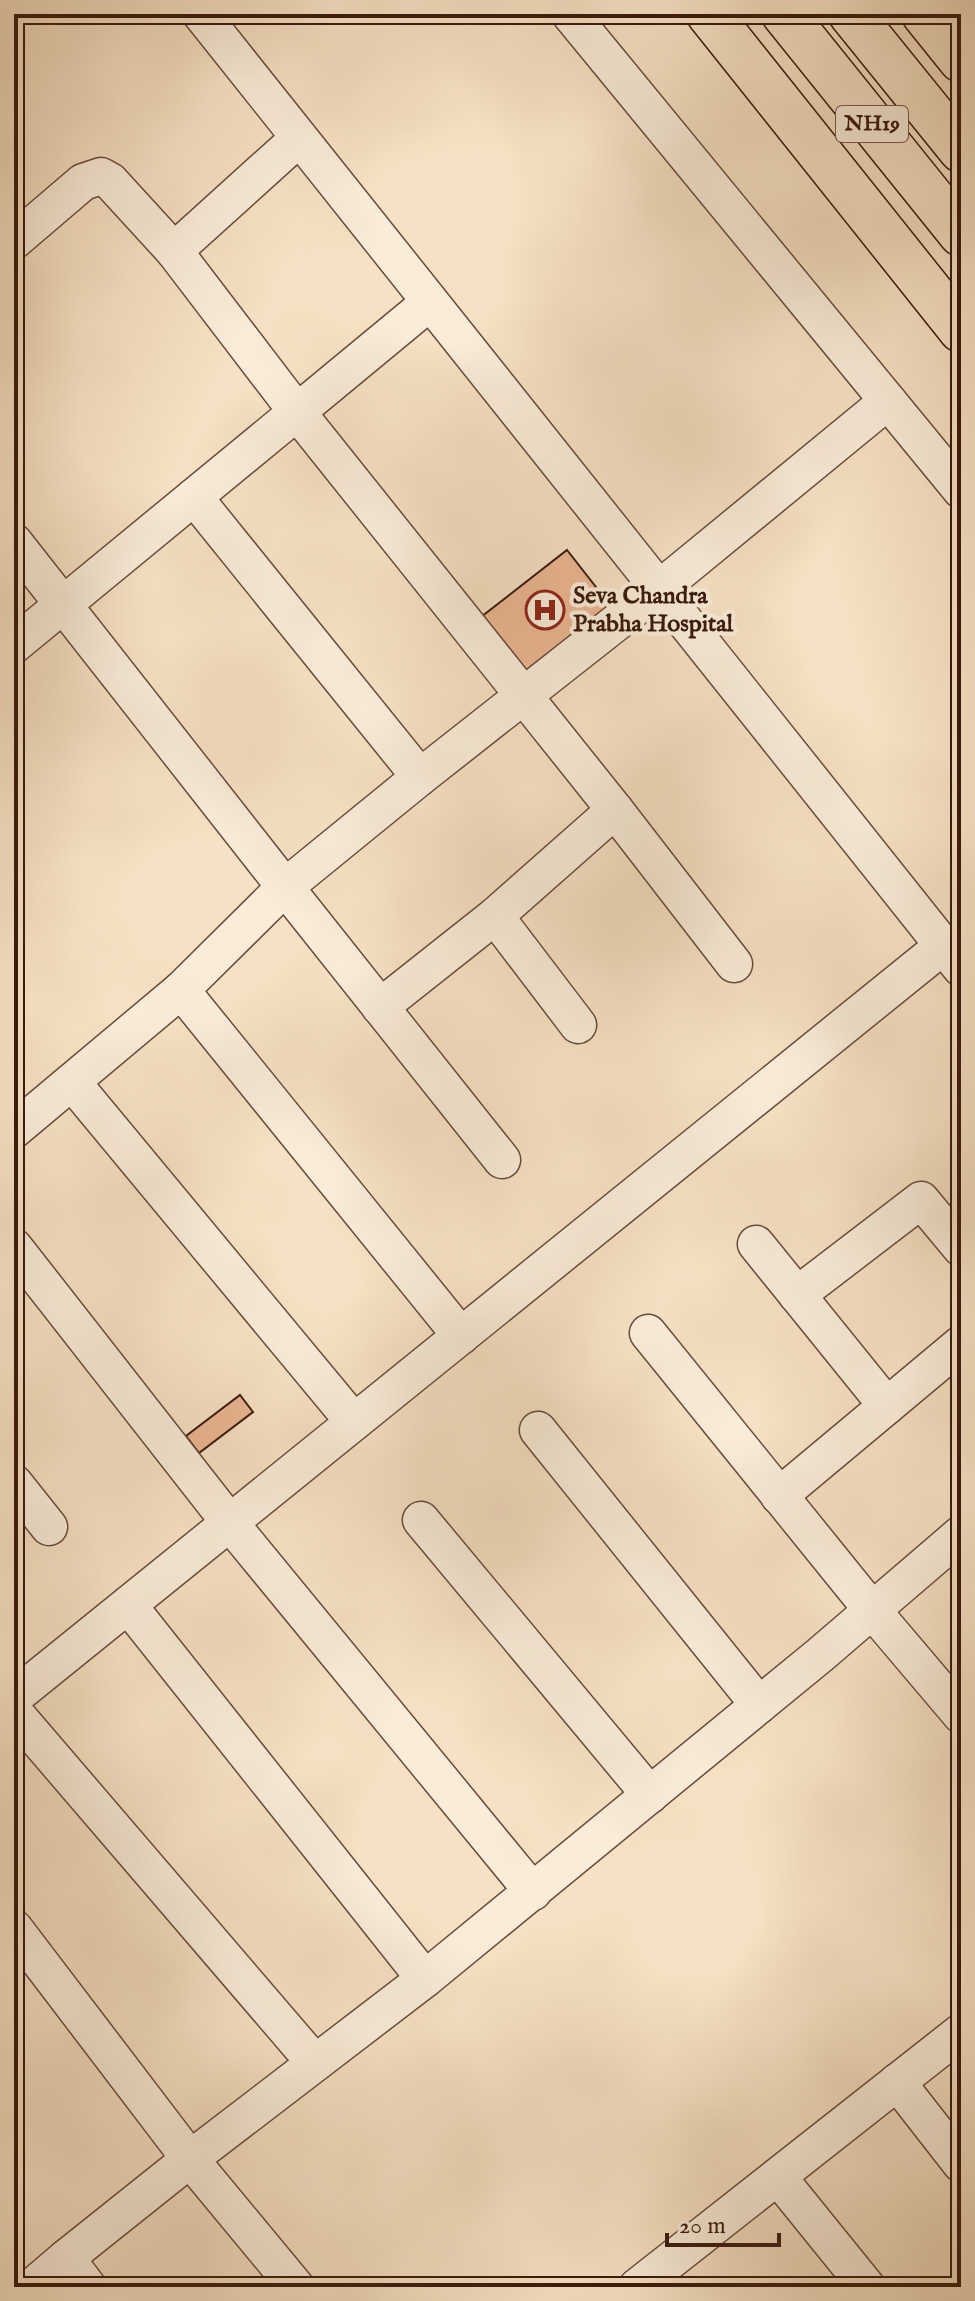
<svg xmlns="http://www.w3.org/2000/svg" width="975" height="2301" viewBox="0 0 975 2301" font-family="'IM FELL English',serif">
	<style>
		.building { fill: #ebb693; stroke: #39190d; stroke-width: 2 }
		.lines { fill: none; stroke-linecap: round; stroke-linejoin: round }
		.minor-casing { stroke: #684b3b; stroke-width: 39 }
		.major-casing { stroke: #39190d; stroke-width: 47 }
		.highway-casing { stroke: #39190d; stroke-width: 47 }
		.minor { stroke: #f9ecd9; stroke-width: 36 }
		.major { stroke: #f6e1c4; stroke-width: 44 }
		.highway { stroke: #f6e1c4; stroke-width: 44 }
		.labels { text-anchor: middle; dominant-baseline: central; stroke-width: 8; stroke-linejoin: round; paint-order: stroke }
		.shield { fill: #f9ecd9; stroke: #73584a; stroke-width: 2 }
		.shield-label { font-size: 22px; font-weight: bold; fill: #39190d }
		.poi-label { font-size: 24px; font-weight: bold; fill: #39190d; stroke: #f9ecd9; text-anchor: start }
	</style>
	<rect width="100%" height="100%" fill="#f6e1c4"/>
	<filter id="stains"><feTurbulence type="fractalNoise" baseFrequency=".0025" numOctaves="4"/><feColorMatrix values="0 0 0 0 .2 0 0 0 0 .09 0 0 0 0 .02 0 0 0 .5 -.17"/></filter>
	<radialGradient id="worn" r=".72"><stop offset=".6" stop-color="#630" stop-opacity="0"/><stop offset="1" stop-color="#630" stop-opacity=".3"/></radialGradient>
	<g class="building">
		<polygon points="567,550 614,610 528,677 481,617"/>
		<polygon points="240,1395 253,1412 199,1453 186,1436"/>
	</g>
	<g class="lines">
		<g class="minor-casing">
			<g id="minor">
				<polyline points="201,14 961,968"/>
				<polyline points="570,14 961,490"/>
				<polyline points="14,241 83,182 101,176 110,181 174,251 299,138"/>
				<polyline points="174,251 297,412 430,302"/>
				<polyline points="194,497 420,777"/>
				<polyline points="14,542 285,887 420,777 659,589 888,401"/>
				<polyline points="14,645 297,412 615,810 495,916 578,1025"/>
				<polyline points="615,810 734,964"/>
				<polyline points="181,990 461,1336"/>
				<polyline points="380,1007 495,916"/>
				<polyline points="72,1082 354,1422"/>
				<polyline points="14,1130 181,990 285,887 502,1160"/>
				<polyline points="756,1244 887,1406"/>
				<polyline points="14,1247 230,1523 533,1892"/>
				<polyline points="797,1295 921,1200 961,1248"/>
				<polyline points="648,1333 872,1610 961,1715"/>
				<polyline points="538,1430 759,1705"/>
				<polyline points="14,1483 49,1527"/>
				<polyline points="779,1496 961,1344"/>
				<polyline points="421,1520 650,1795"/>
				<polyline points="128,1605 425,1979"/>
				<polyline points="14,1697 943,946"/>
				<polyline points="14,1712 315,2063"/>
				<polyline points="14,1928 190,2159 66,2258"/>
				<polyline points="897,2082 961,2164"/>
				<polyline points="778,2177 867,2287"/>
				<polyline points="32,2287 66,2258 88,2287"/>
				<polyline points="296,2287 190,2159 425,1979 820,1655 961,1534"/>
				<polyline points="637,2287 961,2032"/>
			</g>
		</g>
		<g class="major-casing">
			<g id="major">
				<polyline points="709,14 961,330"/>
				<polyline points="924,14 961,60"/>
			</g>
		</g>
		<g class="highway-casing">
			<g id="highway">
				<polyline points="784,14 961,234"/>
				<polyline points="851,14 961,150"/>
			</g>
		</g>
		<use href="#minor" class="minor"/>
		<use href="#major" class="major"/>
		<use href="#highway" class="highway"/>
	</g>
	<defs>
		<g id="hospital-ring" transform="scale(2)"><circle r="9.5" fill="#f9ecd9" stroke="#8f2418" stroke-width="1.5"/><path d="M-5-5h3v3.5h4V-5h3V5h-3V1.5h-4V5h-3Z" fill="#8f2418"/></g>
	</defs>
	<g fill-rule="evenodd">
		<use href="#hospital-ring" x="545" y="610"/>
	</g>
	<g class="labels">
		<rect class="shield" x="836" y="106" width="72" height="36" rx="6"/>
		<g class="shield-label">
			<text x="872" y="124">NH19</text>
		</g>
		<g class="poi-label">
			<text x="573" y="596">Seva Chandra<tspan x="573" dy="28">Prabha Hospital</tspan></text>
		</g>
	</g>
	<rect width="975" height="2301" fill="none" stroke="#f6e1c4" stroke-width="48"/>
	<rect x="16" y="16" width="943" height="2269" fill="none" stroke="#39190d" stroke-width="4"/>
	<rect x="24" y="24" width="927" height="2253" fill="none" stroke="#39190d" stroke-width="2"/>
	<path d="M667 2233v12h112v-12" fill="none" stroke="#39190d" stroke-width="4"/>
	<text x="679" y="2233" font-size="24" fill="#39190d" stroke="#f9ecd9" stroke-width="6" paint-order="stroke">20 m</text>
	<rect width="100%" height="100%" filter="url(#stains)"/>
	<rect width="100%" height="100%" fill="url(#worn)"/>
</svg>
